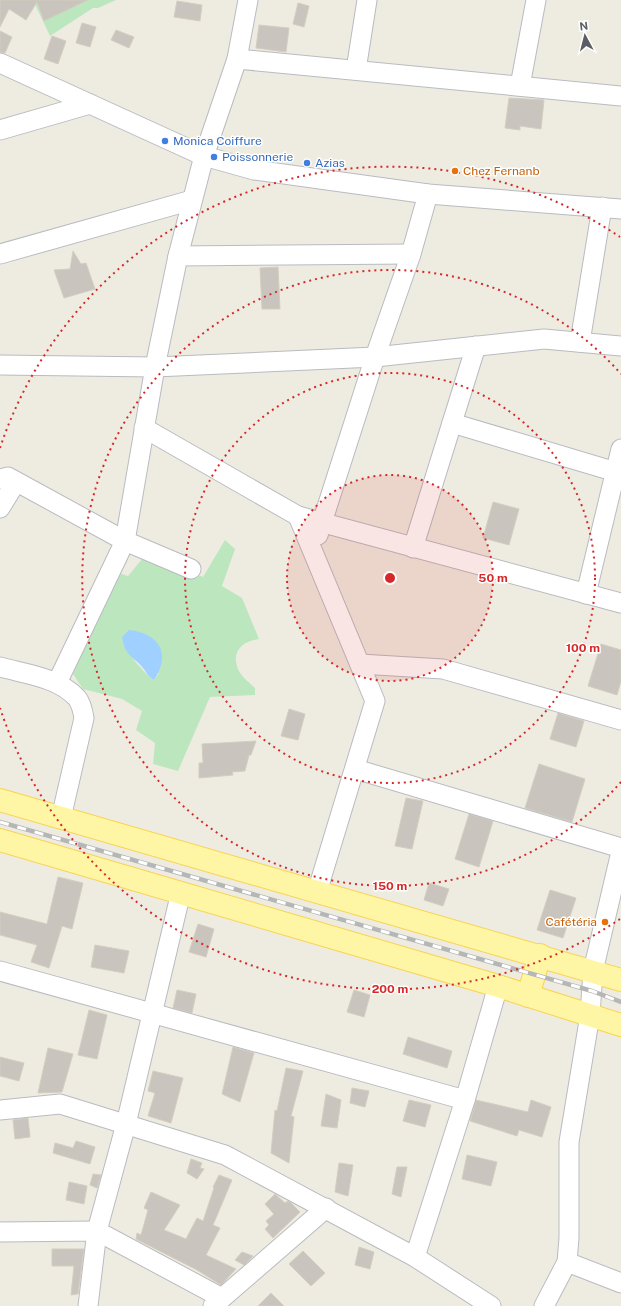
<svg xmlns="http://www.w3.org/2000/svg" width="621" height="1306" viewBox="0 0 621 1306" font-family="'Public Sans',sans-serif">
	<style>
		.green { fill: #bce7be; fill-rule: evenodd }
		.water { fill: #a0d0ff }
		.building { fill: #c9c5be; stroke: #d3cebf }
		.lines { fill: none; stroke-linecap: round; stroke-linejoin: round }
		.minor-casing { stroke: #b9bbc1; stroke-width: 21 }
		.major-casing { stroke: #f9d34f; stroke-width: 24 }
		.minor { stroke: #fff; stroke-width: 19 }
		.major { stroke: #fff6a5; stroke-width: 22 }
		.rail-casing { stroke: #b5b6b6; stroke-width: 4.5 }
		.rail { stroke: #fff; stroke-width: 3; stroke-dasharray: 9; stroke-linecap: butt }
		.ring { fill: none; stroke: #d62828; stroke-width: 2; stroke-dasharray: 2 4 }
		.shop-dot { fill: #3f7fe0; stroke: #fff; stroke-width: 1.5 }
		.food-dot { fill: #e8710a; stroke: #fff; stroke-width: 1.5 }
		.labels { text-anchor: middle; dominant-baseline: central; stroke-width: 3; stroke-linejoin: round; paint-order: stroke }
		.shop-label { font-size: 12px; fill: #366cbe; stroke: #fff; text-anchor: start }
		.food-label { font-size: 12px; fill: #c56008; stroke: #fff; text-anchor: start }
		.centre { fill: #d62828; stroke: #fff; stroke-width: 2 }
		.ring-label { font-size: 12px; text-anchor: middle; font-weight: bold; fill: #d62828; stroke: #fff; stroke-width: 3; stroke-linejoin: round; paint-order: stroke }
	</style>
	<rect width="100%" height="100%" fill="#eeece1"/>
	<g class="green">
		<polygon points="33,0 116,0 98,8 93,8 50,36"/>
		<path d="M 225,540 L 235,549 L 222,586 L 242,598 L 259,639 C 244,641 232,650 237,666 C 239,675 249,682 255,688 L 255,695 L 210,697 L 178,771 L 153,764 L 155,743 L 136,730 L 142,711 L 122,699 L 83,689 L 73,674 L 96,612 L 116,572 L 128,576 L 147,553 L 203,577 ZM 132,659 L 159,673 L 154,680 C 146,676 141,666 132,659 Z"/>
	</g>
	<path class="water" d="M 129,630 C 159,633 172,654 154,680 C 148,677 147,673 143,668 C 133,655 125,657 122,637 Z"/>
	<g class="building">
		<polygon points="0,0 88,0 44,21 37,2 26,20 9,9 0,27"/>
		<polygon points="177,1 202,5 200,21 174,17"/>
		<polygon points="298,3 309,6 304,27 293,24"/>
		<polygon points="82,23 96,27 90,47 76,43"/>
		<polygon points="259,25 289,28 286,52 256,48"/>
		<polygon points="116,30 134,37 129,48 111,40"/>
		<polygon points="0,31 12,37 5,53 0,52"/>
		<polygon points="52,36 66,41 58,64 44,59"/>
		<polygon points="509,98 544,100 541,129 520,126 520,130 505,128"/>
		<polygon points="73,251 81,264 86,263 95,289 64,298 54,270 70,269"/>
		<polygon points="278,267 280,309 262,309 260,268"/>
		<polygon points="493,502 519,509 509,545 483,538"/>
		<polygon points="601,644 621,650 621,681 617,695 588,686"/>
		<polygon points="289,709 305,714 298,740 281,736"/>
		<polygon points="558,713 584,721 576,747 550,739"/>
		<polygon points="256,741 251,755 249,755 245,771 232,772 233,775 199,778 199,763 203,763 202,744"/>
		<polygon points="539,764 585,779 572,822 525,808"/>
		<polygon points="406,798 423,801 412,849 395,846"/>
		<polygon points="469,814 493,821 479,867 455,859"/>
		<polygon points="58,877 83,883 72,929 62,926 49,968 31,962 37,945 0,935 0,912 47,924"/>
		<polygon points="429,883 449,889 443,906 424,900"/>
		<polygon points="550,890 576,898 563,938 537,930"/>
		<polygon points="198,924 214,929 206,957 189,952"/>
		<polygon points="95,945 129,951 124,973 91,967"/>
		<polygon points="177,990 196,994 192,1013 173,1008"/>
		<polygon points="354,990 370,995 364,1017 347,1012"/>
		<polygon points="89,1010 107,1015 97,1059 78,1055"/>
		<polygon points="408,1037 452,1051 447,1068 403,1054"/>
		<polygon points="233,1047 254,1053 240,1102 222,1094"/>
		<polygon points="48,1048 73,1054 62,1092 38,1093"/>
		<polygon points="0,1057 24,1063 19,1081 0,1076"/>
		<polygon points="286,1068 303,1071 291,1116 294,1117 289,1163 271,1153 275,1110 277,1111"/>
		<polygon points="153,1071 183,1078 171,1123 148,1116 155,1093 148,1091"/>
		<polygon points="352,1088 369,1091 365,1107 350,1103"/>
		<polygon points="326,1094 341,1100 337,1128 321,1126"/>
		<polygon points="409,1100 431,1105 425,1127 403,1121"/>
		<polygon points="476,1100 528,1112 531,1100 551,1107 542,1137 519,1130 517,1136 470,1121"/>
		<polygon points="28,1118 30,1137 15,1139 13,1120"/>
		<polygon points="76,1141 95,1147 90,1164 53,1153 55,1143 73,1148"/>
		<polygon points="467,1155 497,1162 491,1186 462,1179"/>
		<polygon points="191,1159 202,1163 200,1168 204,1169 197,1179 187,1173"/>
		<polygon points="339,1163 353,1165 348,1196 335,1192"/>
		<polygon points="397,1167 407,1167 401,1197 392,1194"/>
		<polygon points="93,1174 101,1175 97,1188 90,1185"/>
		<polygon points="219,1175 232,1180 213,1225 220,1228 206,1255 236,1269 221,1285 197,1270 136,1239 137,1233 141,1235 148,1210 144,1208 151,1192 180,1205 164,1230 186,1239 197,1218 203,1221 214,1188 213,1187"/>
		<polygon points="69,1182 87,1186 84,1204 66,1200"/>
		<polygon points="275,1194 285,1203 288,1201 291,1203 300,1212 273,1238 265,1229 269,1225 266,1221 274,1214 265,1204"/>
		<polygon points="359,1247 374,1252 370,1269 355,1265"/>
		<polygon points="52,1249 84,1249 78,1294 71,1295 74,1266 52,1266"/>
		<polygon points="303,1251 325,1273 311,1286 289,1264"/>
		<polygon points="242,1252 253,1256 244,1265 235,1260"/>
		<polygon points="271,1293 284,1306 258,1306"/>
	</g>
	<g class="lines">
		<g class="minor-casing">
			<g id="minor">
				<polyline points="237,59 621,96"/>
				<polyline points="0,63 204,156 254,170 428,194 621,209"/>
				<polyline points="356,70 367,0"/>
				<polyline points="520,86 536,0"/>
				<polyline points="0,130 90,104"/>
				<polyline points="0,254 192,200"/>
				<polyline points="178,256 411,254"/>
				<polyline points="580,342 602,207"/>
				<polyline points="0,365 155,367 375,357 544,339 621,346"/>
				<polyline points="452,423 616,472"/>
				<polyline points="144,428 298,516 621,603"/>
				<polyline points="0,479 8,477 125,541 191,569"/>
				<polyline points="0,508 16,482"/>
				<polyline points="298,516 375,701 317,892"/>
				<polyline points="318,535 375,357 411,254 428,194"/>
				<polyline points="413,548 476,346"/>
				<polyline points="586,594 621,449"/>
				<polyline points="360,664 443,669 621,720"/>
				<path d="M 0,667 C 25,674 58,677 77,698 C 81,703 83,712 84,718 L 61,818"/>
				<polyline points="57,683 125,541 155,367 178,256 204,156 237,59 248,0"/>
				<polyline points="355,769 621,848"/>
				<polyline points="0,971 465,1100"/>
				<polyline points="0,1110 60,1104 225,1155 415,1257 491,1306"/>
				<polyline points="0,1232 97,1231 222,1298"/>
				<polyline points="415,1257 465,1100 498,986"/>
				<polyline points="567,1262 621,1283"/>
				<polyline points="88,1306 97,1231 126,1124 181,892"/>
				<polyline points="213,1306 326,1208"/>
				<polyline points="544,1306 567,1262 569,1238 569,1142 590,1015 593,971 621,852"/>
			</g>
		</g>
		<g class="major-casing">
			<g id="major">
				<polyline points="0,800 621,980"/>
				<polyline points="0,840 498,986 621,1025"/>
				<polyline points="528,996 540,955"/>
			</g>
		</g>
		<use href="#minor" class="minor"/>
		<use href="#major" class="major"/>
		<g class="rail-casing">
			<polyline id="rail" points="0,822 592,991 621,1002"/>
		</g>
		<use href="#rail" class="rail"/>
	</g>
	<circle cx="390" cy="578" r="103" fill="#d62828" fill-opacity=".12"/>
	<g class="ring">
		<circle cx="390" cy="578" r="103"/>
		<circle cx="390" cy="578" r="205"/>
		<path d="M621 782A308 308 0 1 1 621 374"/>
		<path d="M620 919A411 411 0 0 1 0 708M0 448A411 411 0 0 1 620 237"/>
	</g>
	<g class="shop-dot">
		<circle cx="165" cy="141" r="4"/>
		<circle cx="214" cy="157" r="4"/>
		<circle cx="307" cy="163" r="4"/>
	</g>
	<g class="food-dot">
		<circle cx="455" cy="171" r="4"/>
		<circle cx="605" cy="922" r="4"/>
	</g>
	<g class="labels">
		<g class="shop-label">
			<text x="173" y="141">Monica Coiffure</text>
			<text x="222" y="157">Poissonnerie</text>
			<text x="315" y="163">Azias</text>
		</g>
		<g class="food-label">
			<text x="463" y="171">Chez Fernanb</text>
			<text x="597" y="922" text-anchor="end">Cafétéria</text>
		</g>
	</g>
	<circle cx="390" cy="578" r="6" class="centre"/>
	<g class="ring-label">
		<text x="493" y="582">50 m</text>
		<text x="583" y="652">100 m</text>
		<text x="390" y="890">150 m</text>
		<text x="390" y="993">200 m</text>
	</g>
	<g transform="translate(585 36) rotate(353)" stroke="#ffffff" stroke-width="3" paint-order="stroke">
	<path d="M0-3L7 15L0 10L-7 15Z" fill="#5a5d63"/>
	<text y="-6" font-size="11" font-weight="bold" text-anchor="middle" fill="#5a5d63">N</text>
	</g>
</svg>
